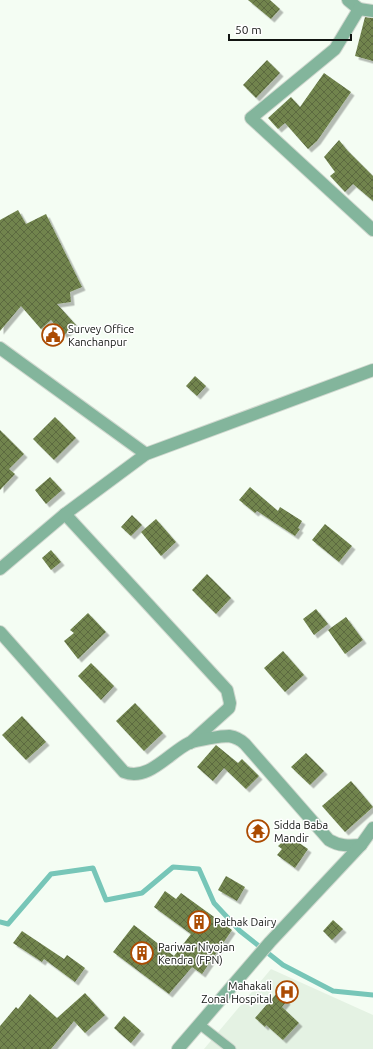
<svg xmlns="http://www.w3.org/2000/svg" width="373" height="1049" viewBox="0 0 373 1049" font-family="Ubuntu,sans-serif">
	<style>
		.built { fill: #e4f2e3 }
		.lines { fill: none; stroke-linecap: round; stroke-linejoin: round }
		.stream { stroke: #77c6b8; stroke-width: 5 }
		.building { fill: url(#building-cross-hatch); filter: url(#shadow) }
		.lane-casing { stroke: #d0d8cf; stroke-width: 11 }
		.street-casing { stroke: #d0d8cf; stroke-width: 14 }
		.lane { stroke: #83b59c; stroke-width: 9 }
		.street { stroke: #83b59c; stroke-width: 12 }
		.labels { text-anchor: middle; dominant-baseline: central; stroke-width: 3; stroke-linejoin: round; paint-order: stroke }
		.poi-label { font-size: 11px; fill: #111411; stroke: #fff; text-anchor: start }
	</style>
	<defs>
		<pattern id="building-cross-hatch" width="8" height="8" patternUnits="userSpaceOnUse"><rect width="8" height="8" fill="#71844e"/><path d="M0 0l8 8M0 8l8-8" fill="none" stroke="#5b6b3f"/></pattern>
		<filter id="shadow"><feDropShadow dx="3.5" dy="3.5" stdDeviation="0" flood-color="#0004"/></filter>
	</defs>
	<rect width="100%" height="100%" fill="#f4fdf3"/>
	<polygon class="built" points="271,969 373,1015 373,1049 204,1049"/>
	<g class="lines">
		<polyline class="stream" points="0,922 8,924 51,874 93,868 106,900 142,893 173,867 199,869 214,903 240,931 283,965 333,991 373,995"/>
	</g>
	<g class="building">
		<polygon points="248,0 270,0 280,9 271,19"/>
		<polygon points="365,17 373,18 373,61 355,56"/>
		<polygon points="267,60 280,73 256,98 243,85"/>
		<polygon points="324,73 351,92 317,141 308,149 285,123 278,129 268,118 291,97 300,107"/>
		<polygon points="339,140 347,150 373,176 373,201 353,184 345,192 330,176 335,172 324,157"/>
		<polygon points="18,210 26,224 46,214 82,287 70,292 71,302 57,304 76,325 64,335 51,320 41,329 21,306 0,331 0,220"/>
		<polygon points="195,376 206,386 197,396 186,386"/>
		<polygon points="55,417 76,438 54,460 33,439"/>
		<polygon points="0,430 24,454 9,469 15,474 0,490"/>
		<polygon points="50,477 62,490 46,504 35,490"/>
		<polygon points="250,487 278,511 280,507 302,521 298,528 300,529 295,536 257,511 255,513 239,500"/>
		<polygon points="132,515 142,525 131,536 121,527"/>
		<polygon points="156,519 176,542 161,556 141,532"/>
		<polygon points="325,524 352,546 339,562 312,540"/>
		<polygon points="51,550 61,562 51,570 42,558"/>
		<polygon points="207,574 231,598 216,614 192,590"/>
		<polygon points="316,609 328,624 314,635 303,619"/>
		<polygon points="88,613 106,632 78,659 64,641 74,633 70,630"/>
		<polygon points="346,617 363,640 345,654 328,630"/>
		<polygon points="283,651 304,675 285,692 264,668"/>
		<polygon points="91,663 114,686 101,700 78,676"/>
		<polygon points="135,703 163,733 144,751 116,721"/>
		<polygon points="22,716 46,742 26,760 2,735"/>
		<polygon points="216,745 238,763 242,759 259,776 246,789 224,768 213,781 197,767"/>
		<polygon points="306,753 324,771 310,785 291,767"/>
		<polygon points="351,781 373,807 345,832 322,806"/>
		<polygon points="289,836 308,849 295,868 277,855 282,849 278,846"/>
		<polygon points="226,876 245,887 237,901 218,890"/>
		<polygon points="165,891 176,899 181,893 232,930 202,974 192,967 169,994 113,952 134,925 174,956 191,934 154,907"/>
		<polygon points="333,920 343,929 332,940 323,931"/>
		<polygon points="22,931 64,959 67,955 85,968 75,982 44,959 42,962 13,943"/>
		<polygon points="85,993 105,1015 85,1033 74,1021 51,1049 0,1049 0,1026 16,1007 18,1009 30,994 57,1018"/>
		<polygon points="277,993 287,1001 282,1007 299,1023 283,1040 266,1025 265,1027 255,1018"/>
		<polygon points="124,1016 141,1031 131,1043 114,1028"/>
	</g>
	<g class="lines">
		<g class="lane-casing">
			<polyline id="lane" points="199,1024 231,1049"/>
		</g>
		<g class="street-casing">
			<g id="street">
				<polyline points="348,0 359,9 335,49 251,118 373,230"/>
				<polyline points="359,9 373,11"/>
				<polyline points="0,348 146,454"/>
				<polyline points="65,514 227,690 230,703 229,708 190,743"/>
				<polyline points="0,569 65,514 146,454 373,370"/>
				<path d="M 0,632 L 124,772 C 148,782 170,752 189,743 C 197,740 221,736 229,736 C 235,737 241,740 245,744 L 329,840 C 339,846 349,846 361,845"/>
				<polyline points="178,1049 270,942 361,845 373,828"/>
			</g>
		</g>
		<use href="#lane" class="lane"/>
		<use href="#street" class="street"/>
	</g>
	<defs>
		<g id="civic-ring" transform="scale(1.15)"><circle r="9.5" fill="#fff" stroke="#ab4b02" stroke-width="1.5"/><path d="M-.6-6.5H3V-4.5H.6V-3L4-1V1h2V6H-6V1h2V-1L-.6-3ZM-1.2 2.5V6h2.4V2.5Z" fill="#ab4b02"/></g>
		<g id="temple-ring" transform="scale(1.15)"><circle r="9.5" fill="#fff" stroke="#ab4b02" stroke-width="1.5"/><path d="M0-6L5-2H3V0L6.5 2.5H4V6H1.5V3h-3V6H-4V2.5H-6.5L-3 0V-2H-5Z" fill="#ab4b02"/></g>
		<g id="building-ring" transform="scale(1.15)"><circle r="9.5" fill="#fff" stroke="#ab4b02" stroke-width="1.5"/><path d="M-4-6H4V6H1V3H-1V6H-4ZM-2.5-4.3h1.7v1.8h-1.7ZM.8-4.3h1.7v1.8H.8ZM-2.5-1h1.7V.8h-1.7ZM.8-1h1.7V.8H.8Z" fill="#ab4b02"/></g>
		<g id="hospital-ring" transform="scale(1.15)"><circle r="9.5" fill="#fff" stroke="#ab4b02" stroke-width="1.5"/><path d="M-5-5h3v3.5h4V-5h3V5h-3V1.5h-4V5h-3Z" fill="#ab4b02"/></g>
	</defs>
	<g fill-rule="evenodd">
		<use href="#civic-ring" x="53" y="335"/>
		<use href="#temple-ring" x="258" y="831"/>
		<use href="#building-ring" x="199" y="922"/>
		<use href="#building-ring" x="142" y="953"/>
		<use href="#hospital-ring" x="287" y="992"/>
	</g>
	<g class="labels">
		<g class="poi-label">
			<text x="68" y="329">Survey Office<tspan x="68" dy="13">Kanchanpur</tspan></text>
			<text x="274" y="825">Sidda Baba<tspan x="274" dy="13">Mandir</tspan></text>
			<text x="214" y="922">Pathak Dairy</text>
			<text x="158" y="947">Pariwar Niyojan<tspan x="158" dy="13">Kendra (FPN)</tspan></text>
			<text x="272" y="986" text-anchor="end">Mahakali<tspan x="272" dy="13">Zonal Hospital</tspan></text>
		</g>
	</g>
	<path d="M229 34v6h122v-6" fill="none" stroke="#111411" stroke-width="2"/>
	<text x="235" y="34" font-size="12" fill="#111411" stroke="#ffffff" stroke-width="3" paint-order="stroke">50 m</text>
</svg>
